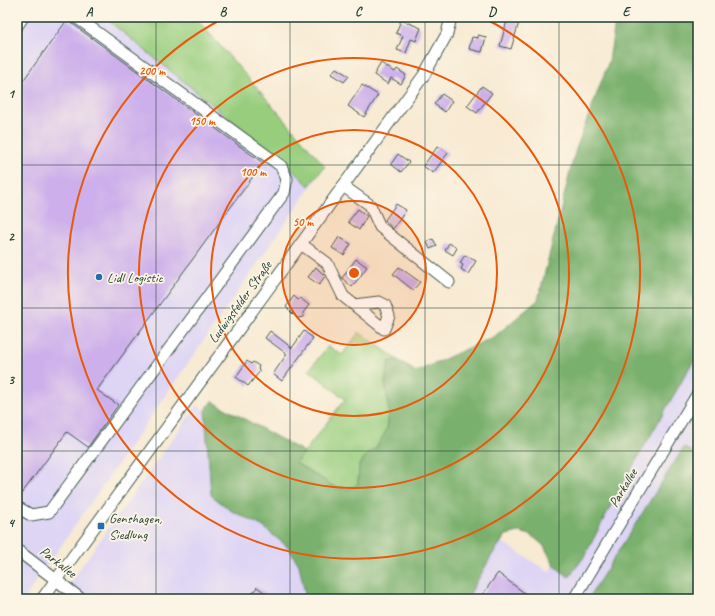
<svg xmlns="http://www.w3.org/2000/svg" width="715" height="616" viewBox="0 0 715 616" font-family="Caveat,sans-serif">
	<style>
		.built { fill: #ded5f5 }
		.green { fill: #98cd7e; stroke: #5c8559 }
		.forest { fill: #7ab06d; stroke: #4c7650 }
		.building { fill: #ccafeb }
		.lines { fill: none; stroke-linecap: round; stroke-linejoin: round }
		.minor-casing { stroke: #40574c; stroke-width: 13 }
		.minor { stroke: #fff; stroke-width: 11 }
		.grid { fill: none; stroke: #1f3d34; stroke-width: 1; stroke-opacity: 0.55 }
		.ring { fill: none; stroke: #e8590c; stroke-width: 2 }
		.poi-dot { fill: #1f6fb2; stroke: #fcf5e5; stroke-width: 1.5 }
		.labels { text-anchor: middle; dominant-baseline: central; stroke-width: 3.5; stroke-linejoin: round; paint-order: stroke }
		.poi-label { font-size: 14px; fill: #1f3d34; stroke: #fcf5e5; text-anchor: start }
		.street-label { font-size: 14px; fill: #1f3d34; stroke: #fcf5e5 }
		.centre { fill: #e8590c; stroke: #fcf5e5; stroke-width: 2 }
		.ring-label { font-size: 12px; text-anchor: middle; font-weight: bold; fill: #e8590c; stroke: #fcf5e5; stroke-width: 3.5; stroke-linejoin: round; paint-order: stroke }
		.neatline { fill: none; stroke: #1f3d34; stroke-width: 1.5 }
		.grid-label { font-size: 13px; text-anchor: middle; font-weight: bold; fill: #1f3d34 }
	</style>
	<rect width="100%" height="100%" fill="#fcf5e5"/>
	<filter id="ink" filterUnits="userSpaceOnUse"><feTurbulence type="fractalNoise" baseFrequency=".025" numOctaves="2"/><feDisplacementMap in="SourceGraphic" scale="8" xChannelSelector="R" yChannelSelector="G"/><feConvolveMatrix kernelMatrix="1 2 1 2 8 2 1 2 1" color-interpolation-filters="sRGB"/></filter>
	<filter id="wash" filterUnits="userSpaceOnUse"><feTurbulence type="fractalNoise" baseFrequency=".012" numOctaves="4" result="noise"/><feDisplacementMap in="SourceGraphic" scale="16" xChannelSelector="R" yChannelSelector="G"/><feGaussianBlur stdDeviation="0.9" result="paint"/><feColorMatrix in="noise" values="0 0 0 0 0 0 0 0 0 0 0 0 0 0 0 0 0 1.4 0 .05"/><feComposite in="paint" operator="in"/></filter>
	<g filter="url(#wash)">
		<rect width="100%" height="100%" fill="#f8ead3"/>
		<g class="built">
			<polygon points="17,17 195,17 325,166 24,599 17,599"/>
			<polygon points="698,330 698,599 445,599 497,539 549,572"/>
			<polygon points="197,405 222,422 276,524 311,564 316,599 58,599"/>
		</g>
		<g class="green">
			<polygon points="104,17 195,17 325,166 309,186 294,171"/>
			<polygon points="359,332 398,360 389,361 385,381 389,412 387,429 376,448 368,453 359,465 358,484 349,489 335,487 296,463 345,399 309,370 328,346 342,355"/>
		</g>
		<g class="forest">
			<polygon points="616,17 698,17 698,353 618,492 584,557 569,577 556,567 543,545 531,535 519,532 506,535 492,555 467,599 306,599 299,565 289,548 262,526 230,510 211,495 205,410 212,401 304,452 296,463 335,487 349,489 358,484 359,465 368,453 376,448 387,429 389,412 385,381 389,361 398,360 416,372 495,336 538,300 575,152 609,61"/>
			<polygon points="684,447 698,456 698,599 588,599"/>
		</g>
		<g id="blocks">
			<g class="building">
				<polygon points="508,17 520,19 511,49 500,46"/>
				<polygon points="67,20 263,163 97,390 118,405 88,447 67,432 17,500 17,89"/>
				<polygon points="401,20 421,28 416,41 411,39 406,53 397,50 403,36 396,33"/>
				<polygon points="478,35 486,37 482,52 469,49 472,37 478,38"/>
				<polygon points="381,63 395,72 397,69 406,75 401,84 391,78 388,84 374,75"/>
				<polygon points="336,68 349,76 344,82 331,74"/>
				<polygon points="362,85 378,95 364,117 348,106"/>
				<polygon points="482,86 492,93 477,113 467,106"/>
				<polygon points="442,94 452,101 445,112 434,104"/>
				<polygon points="438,146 448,153 433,173 423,166"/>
				<polygon points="398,154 409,162 401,172 391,164"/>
				<polygon points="396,204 406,210 393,229 385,220"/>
				<polygon points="358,209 367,216 359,230 348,222"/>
				<polygon points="339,237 351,244 344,255 332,248"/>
				<polygon points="433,239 437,246 430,249 427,242"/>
				<polygon points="449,243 457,248 453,255 445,250"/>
				<polygon points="465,255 476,261 468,274 461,269 463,265 460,263"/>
				<polygon points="356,259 367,267 352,287 342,278"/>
				<polygon points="316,267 325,276 319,285 308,277"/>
				<polygon points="399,267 420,282 413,290 393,274"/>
				<polygon points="294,296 298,300 300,298 309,305 303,313 304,317 297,318 286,307"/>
				<polygon points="270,331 292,348 304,331 313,338 282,381 273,374 287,354 265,338"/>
				<polygon points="247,361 251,364 253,362 259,366 258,369 260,371 248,386 236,377"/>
				<polygon points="498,573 527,595 524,599 479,599"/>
				<polygon points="257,587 273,599 248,599"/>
			</g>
		</g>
	</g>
	<g filter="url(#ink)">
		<use href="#blocks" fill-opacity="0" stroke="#40574c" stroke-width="1"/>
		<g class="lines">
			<g class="minor-casing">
				<g id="minor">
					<polyline points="17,26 23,17"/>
					<polyline points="343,186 370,205 380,227 449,282"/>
					<polyline points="301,244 327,263 343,296 384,329 389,316 385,305 379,302 354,305"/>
					<polyline points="17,507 31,515 49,512 284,193 287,179 281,166 76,17"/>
					<polyline points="17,550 81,599"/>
					<polyline points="42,599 424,75 447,34 451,17"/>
					<polyline points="574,599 698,393"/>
				</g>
			</g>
			<use href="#minor" class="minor"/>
		</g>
	</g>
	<path class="grid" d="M 156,17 L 156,599M 290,17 L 290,599M 425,17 L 425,599M 559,17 L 559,599M 17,165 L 698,165M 17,308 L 698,308M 17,451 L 698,451"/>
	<circle cx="354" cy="273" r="72" fill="#e8590c" fill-opacity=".12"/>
	<g class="ring">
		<circle cx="354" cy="273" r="72"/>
		<circle cx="354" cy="273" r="143"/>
		<circle cx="354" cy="273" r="215"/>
		<path d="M482 17A286 286 0 1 1 226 17"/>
	</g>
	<g class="poi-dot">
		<circle cx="99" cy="277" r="4"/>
		<rect x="97" y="522" width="8" height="8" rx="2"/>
	</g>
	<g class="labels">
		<g class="poi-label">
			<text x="107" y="277">Lidl Logistic</text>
			<text x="109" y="518">Genshagen,<tspan x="109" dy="16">Siedlung</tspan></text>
		</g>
		<g class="street-label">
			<text transform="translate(240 302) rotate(-54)">Ludwigsfelder Straße</text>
			<text transform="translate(623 488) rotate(-59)">Parkallee</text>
			<text transform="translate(58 562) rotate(37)">Parkallee</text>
		</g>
	</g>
	<circle cx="354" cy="273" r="6" class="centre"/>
	<g class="ring-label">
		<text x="152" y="75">200 m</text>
		<text x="202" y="125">150 m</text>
		<text x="253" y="176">100 m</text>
		<text x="303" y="226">50 m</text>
	</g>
	<rect width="715" height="616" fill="none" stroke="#fcf5e5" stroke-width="44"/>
	<rect x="22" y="22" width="671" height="572" class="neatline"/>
	<g class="grid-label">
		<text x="89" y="16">A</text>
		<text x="223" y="16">B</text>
		<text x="358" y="16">C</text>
		<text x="492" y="16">D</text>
		<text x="626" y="16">E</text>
		<text x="11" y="98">1</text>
		<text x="11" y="241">2</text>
		<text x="11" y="384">3</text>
		<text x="11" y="527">4</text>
	</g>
</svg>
